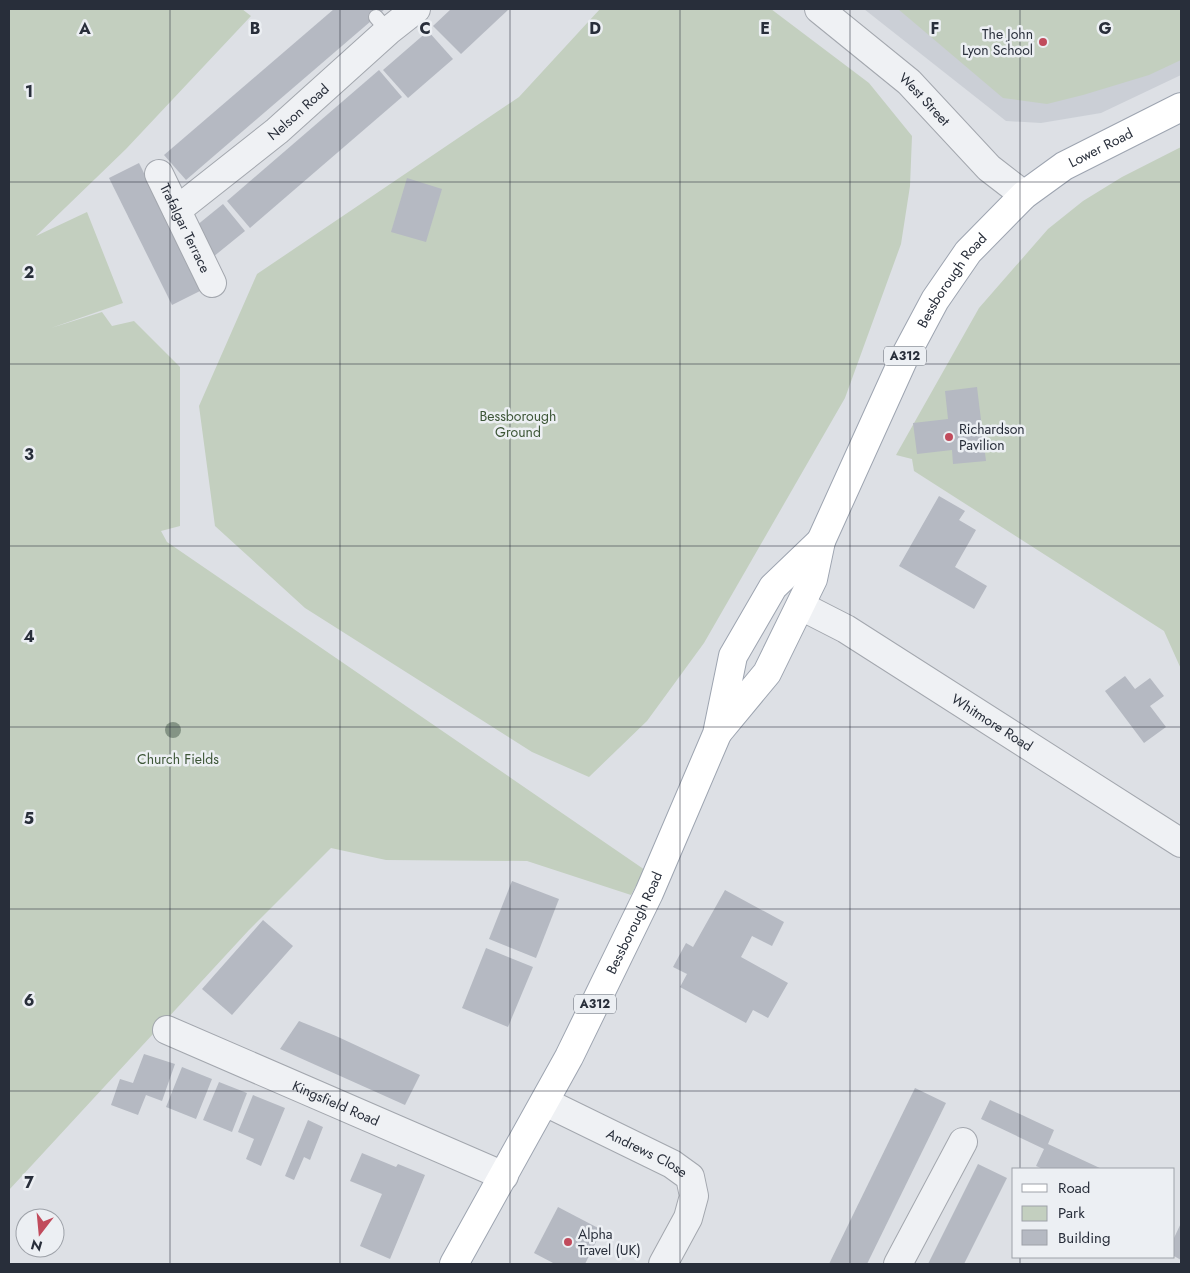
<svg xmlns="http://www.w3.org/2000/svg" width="1190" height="1273" viewBox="0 0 1190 1273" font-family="Jost,sans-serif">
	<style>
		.built { fill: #cbcfd6 }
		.green { fill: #c3cfbf }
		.building { fill: #b5b9c2 }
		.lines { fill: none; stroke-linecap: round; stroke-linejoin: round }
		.lane-casing { stroke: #a3a7ae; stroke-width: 16 }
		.street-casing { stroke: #a3a7ae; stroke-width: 30 }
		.primary-casing { stroke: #9da4b0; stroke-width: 30 }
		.lane { stroke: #eff1f4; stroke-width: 14 }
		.street { stroke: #eff1f4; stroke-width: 28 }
		.primary { stroke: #fff; stroke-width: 28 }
		.tree { fill: #849485 }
		.grid { fill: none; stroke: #282e3a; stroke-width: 1; stroke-opacity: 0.55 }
		.poi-dot { fill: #c14b5c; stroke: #eceff3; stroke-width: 2 }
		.labels { text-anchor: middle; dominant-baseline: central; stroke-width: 5; stroke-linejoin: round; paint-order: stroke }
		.shield { fill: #eceff3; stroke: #636872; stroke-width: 1 }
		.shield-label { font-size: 12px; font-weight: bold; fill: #282e3a }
		.poi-label { font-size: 14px; fill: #282e3a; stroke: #eceff3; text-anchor: start }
		.street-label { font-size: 14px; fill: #282e3a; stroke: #eceff3 }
		.park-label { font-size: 14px; fill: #3c5536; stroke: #eceff3 }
		.grid-label { font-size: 16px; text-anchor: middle; font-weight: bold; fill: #282e3a; stroke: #eceff3; stroke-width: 5; stroke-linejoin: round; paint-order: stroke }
	</style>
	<rect width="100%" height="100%" fill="#dde0e5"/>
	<polygon class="built" points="864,9 1181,9 1181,75 1101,113 1041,123 1006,121"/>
	<g class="green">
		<polygon points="9,9 242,9 251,16 126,149 36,236 87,212 123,303 51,328 102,312 112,326 134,321 180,367 180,526 161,531 167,542 645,870 631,895 527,861 386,860 331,848 249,930 9,1190"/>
		<polygon points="600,9 771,9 869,83 912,136 910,186 901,244 845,398 704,643 647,721 589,777 532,752 305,608 215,526 199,406 257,274 519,97"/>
		<polygon points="898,9 1181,9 1181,60 1149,75 1083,95 1047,104 1003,98"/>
		<polygon points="1181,147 1181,669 1164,631 914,471 912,459 896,455 979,308 1048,229 1083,201 1122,177"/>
	</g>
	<g class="building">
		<polygon points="334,9 385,9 186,180 164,155"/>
		<polygon points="451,9 509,9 461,54 433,26"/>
		<polygon points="428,31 453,59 408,98 383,70"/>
		<polygon points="379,70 402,97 250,228 227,201"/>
		<polygon points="139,163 202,290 172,305 109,178"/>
		<polygon points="407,178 442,189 426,242 391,232"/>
		<polygon points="223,204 245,231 213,257 191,230"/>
		<polygon points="977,387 986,461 953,464 952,450 917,454 913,423 948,419 945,391"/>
		<polygon points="939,496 965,511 959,520 976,530 955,567 987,586 974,609 899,566"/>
		<polygon points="1125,676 1135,689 1150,678 1164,696 1150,706 1166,727 1144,743 1105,691"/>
		<polygon points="512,881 559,899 536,958 489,939"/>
		<polygon points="725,890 784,922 772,946 752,936 741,957 788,983 768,1018 753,1010 746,1023 680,987 687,974 673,967 686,943 693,947"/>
		<polygon points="263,920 293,946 232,1015 202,989"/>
		<polygon points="486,948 533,967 508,1027 462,1008"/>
		<polygon points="299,1021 336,1036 420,1075 405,1105 280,1049"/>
		<polygon points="144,1054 175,1064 162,1101 146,1095 138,1115 111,1105 120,1079 133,1083"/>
		<polygon points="182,1067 212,1079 196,1119 166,1107"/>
		<polygon points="219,1082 247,1093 232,1132 203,1120"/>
		<polygon points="915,1088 946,1103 867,1264 829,1264"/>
		<polygon points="253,1095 285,1108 261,1166 246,1159 254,1139 238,1132"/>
		<polygon points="990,1100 1054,1130 1048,1144 1102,1169 1043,1169 1036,1166 1044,1149 981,1119"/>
		<polygon points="308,1120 323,1127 310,1160 304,1157 294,1180 285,1176"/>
		<polygon points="362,1153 396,1167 398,1164 425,1175 390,1259 360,1246 382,1194 350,1181"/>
		<polygon points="978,1164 1007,1178 964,1264 928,1264"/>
		<polygon points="558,1207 602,1230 585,1264 555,1264 534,1253"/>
		<polygon points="1181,1223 1181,1260 1174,1256 1174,1238"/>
	</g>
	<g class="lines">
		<g class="lane-casing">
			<polyline id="lane" points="376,17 388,31"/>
		</g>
		<g class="street-casing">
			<g id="street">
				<path id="s1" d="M 819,9 L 909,82 L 989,168 L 1024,195"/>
				<path id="s2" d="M 159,174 L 212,283"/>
				<path id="s3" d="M 177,210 L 277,131 L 388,31 L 416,9"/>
				<path id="s4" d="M 801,606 L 846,629 L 1181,843"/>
				<path id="s5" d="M 167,1030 L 504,1176"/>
				<path id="s6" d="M 545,1102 L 672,1164 L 690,1177 L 694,1196 L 688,1218 L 663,1264"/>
				<polyline points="898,1264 963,1142"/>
			</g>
		</g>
		<g class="primary-casing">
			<g id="primary">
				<path id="s7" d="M 719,731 L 767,673 L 813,579 L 821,541 L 903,360 L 935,300 L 968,252 L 1024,195 L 1064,166 L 1181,107"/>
				<path id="s8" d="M 454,1264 L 569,1057 L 649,893 L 717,734 L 733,656 L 773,587 L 821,541"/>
			</g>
		</g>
		<use href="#lane" class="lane"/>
		<use href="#street" class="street"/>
		<use href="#primary" class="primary"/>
	</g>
	<circle class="tree" cx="173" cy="730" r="8"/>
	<path class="grid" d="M 170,9 L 170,1264M 340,9 L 340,1264M 510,9 L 510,1264M 680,9 L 680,1264M 850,9 L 850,1264M 1020,9 L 1020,1169M 9,182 L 1181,182M 9,364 L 1181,364M 9,546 L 1181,546M 9,727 L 1181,727M 9,909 L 1181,909M 9,1091 L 1181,1091M 1020,1257 L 1020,1264"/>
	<g class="poi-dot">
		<circle cx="1043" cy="42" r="5"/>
		<circle cx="949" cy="437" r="5"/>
		<circle cx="568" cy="1242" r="5"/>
	</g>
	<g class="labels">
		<g class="shield">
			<rect x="884" y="346.5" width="42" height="19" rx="4"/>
			<rect x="574" y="994.5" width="42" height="19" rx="4"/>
		</g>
		<g class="shield-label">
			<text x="905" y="356">A312</text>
			<text x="595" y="1004">A312</text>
		</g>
		<g class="poi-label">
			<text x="1033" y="34" text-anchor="end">The John<tspan x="1033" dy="16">Lyon School</tspan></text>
			<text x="959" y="429">Richardson<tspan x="959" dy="16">Pavilion</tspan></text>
			<text x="578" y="1234">Alpha<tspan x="578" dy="16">Travel (UK)</tspan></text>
		</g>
		<g class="street-label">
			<text stroke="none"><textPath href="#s1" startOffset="139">West Street</textPath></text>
			<text stroke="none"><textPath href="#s3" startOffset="156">Nelson Road</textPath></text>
			<text stroke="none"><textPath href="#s7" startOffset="714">Lower Road</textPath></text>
			<text stroke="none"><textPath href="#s2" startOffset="60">Trafalgar Terrace</textPath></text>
			<text stroke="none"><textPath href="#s7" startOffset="511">Bessborough Road</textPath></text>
			<text stroke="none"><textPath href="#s4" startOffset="224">Whitmore Road</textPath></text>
			<text stroke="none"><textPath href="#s8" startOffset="386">Bessborough Road</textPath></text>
			<text stroke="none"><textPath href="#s5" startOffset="184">Kingsfield Road</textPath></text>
			<text stroke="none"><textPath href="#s6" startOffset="114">Andrews Close</textPath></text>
		</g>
		<g class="park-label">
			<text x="518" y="416">Bessborough<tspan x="518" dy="16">Ground</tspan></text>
			<text x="178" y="759">Church Fields</text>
		</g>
	</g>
	<g class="grid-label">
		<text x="85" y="34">A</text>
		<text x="255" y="34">B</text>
		<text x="425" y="34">C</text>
		<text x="595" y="34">D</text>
		<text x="765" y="34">E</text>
		<text x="935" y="34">F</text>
		<text x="1105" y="34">G</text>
		<text x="29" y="97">1</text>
		<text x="29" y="278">2</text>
		<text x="29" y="460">3</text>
		<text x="29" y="642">4</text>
		<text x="29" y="824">5</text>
		<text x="29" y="1006">6</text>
		<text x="29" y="1188">7</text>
	</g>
	<rect width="1190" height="1273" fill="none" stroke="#282e3a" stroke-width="20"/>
	<rect x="1012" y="1168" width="162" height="90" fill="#eceff3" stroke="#9ea2a9"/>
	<rect x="1022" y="1184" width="25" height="8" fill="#ffffff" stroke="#9ea2a9"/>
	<text x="1058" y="1193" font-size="15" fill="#282e3a">Road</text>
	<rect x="1022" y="1206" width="25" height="15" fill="#c3cfbf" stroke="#9ea2a9"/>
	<text x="1058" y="1218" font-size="15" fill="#282e3a">Park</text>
	<rect x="1022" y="1230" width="25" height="15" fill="#b5b9c2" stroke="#9ea2a9"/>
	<text x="1058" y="1243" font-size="15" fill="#282e3a">Building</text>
	<g transform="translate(40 1233) rotate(196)"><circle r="24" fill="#eceff3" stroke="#9ea2a9"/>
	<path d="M0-4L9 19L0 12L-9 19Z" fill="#c14b5c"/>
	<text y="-8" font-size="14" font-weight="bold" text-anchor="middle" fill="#282e3a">N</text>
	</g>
</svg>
